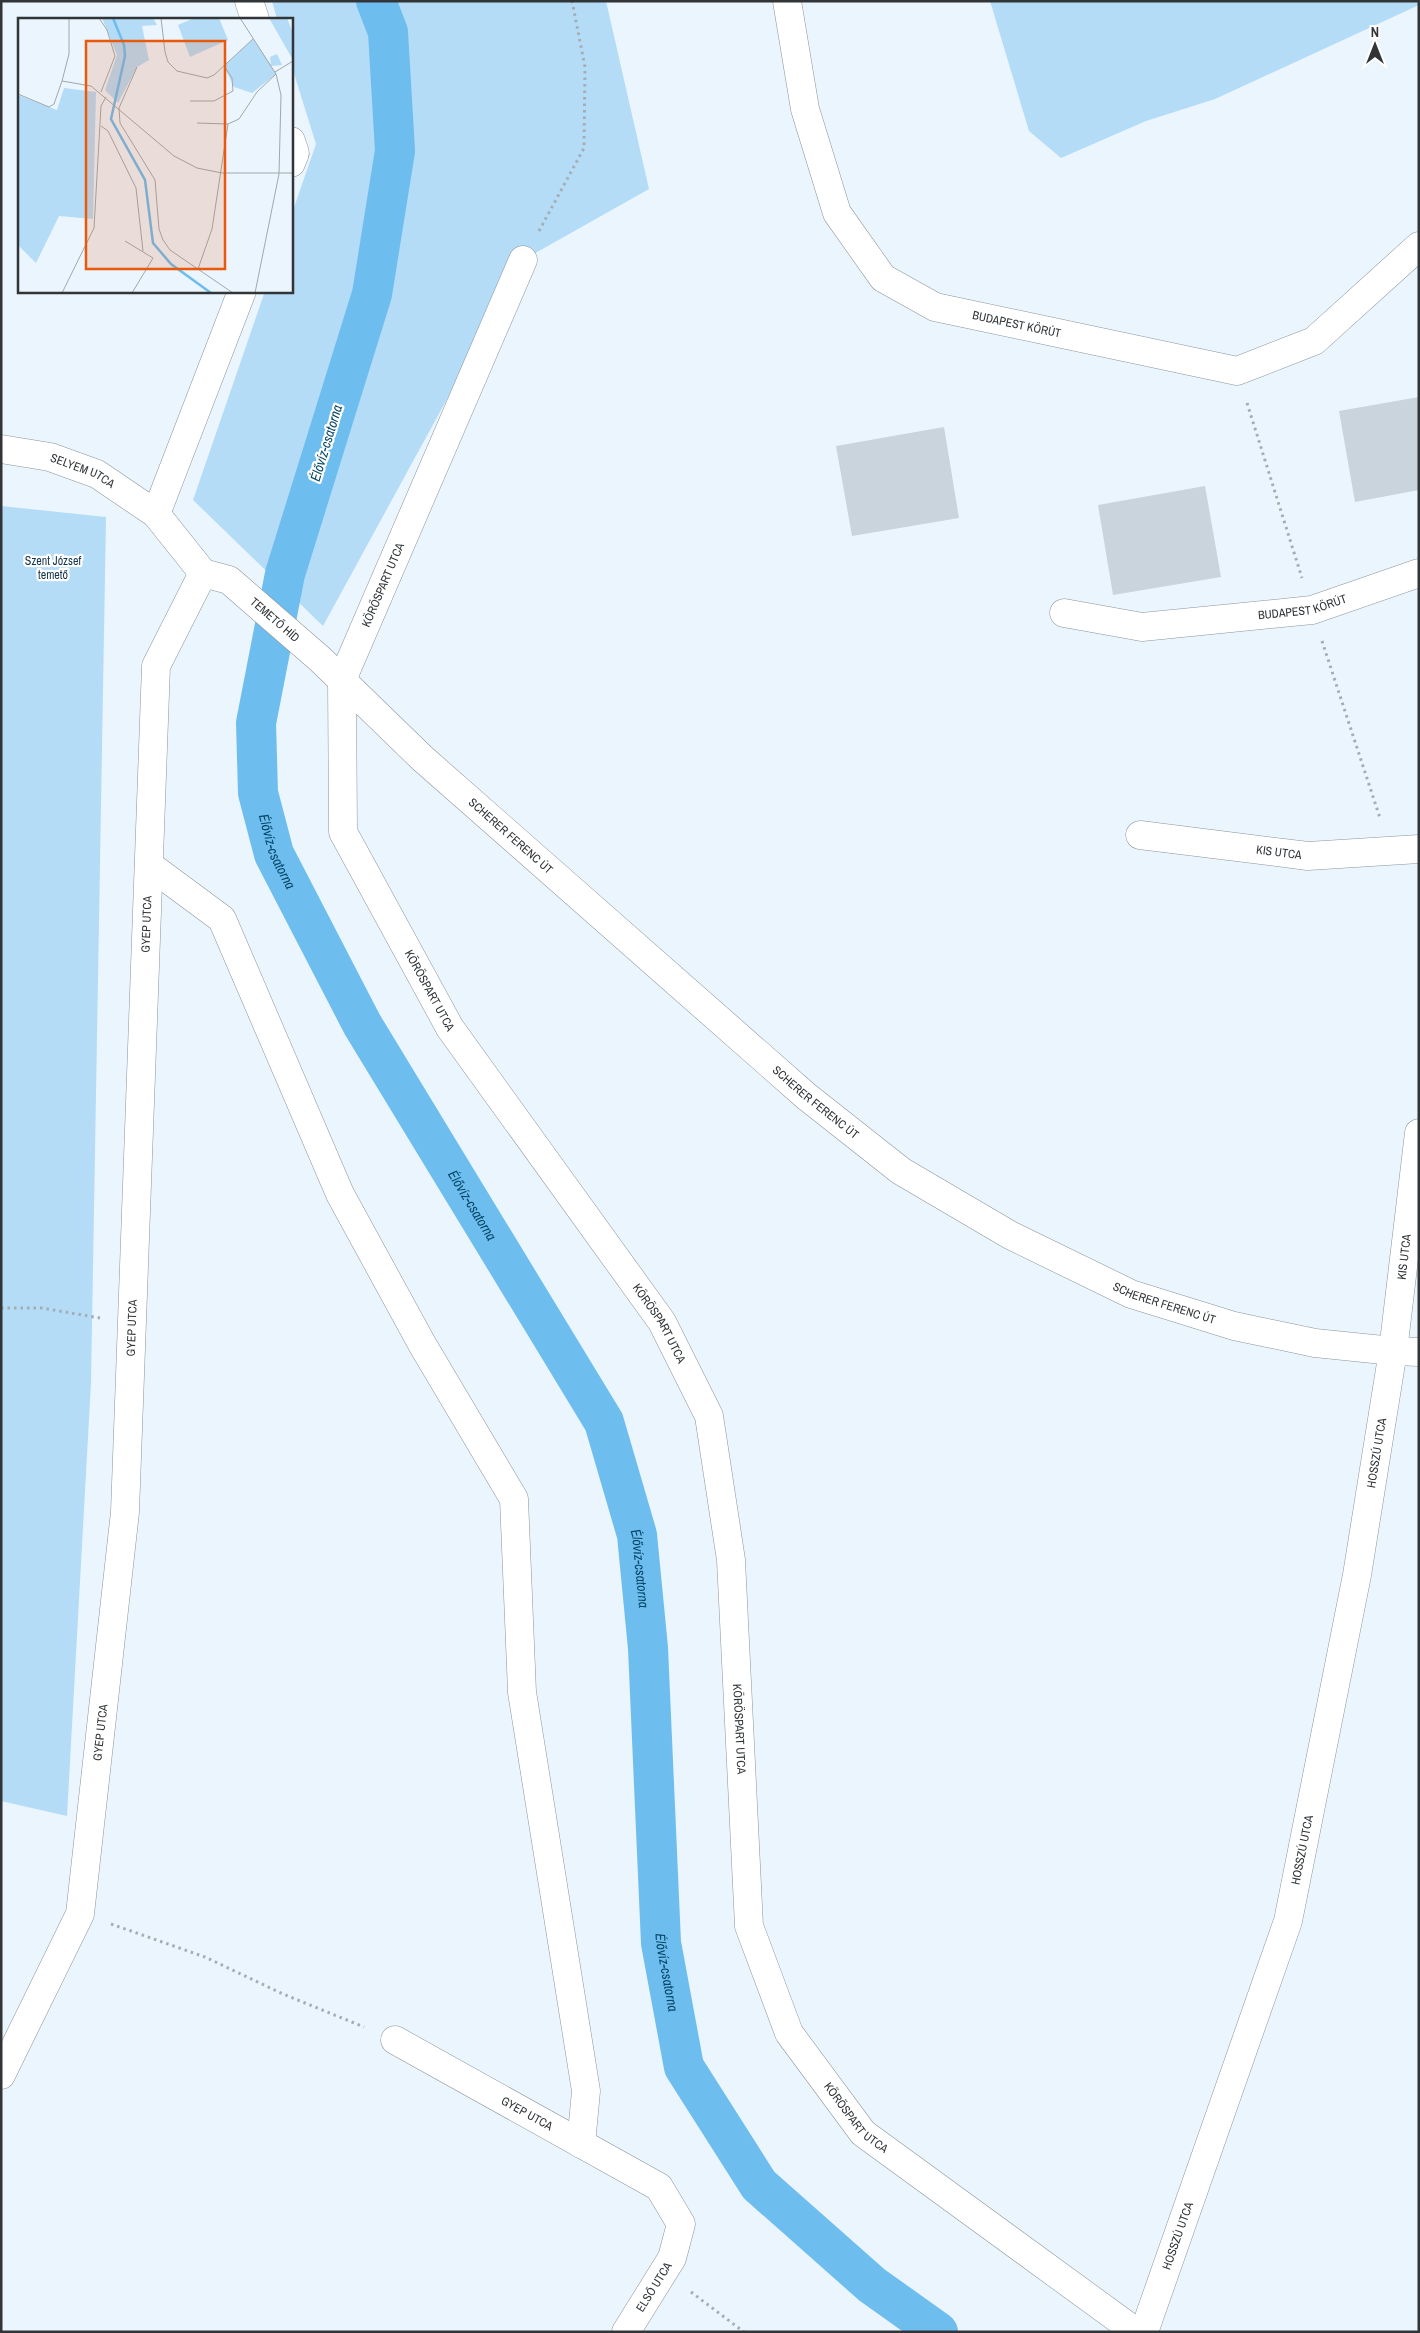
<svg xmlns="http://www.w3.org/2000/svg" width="1420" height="2333" viewBox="0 0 1420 2333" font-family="'Archivo Narrow',sans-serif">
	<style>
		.green { fill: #b5dcf7 }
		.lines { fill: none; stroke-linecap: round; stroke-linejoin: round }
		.canal { stroke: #6ebdef; stroke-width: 40 }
		.building { fill: #cad4dc }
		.minor-casing { stroke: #8b959c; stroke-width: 29 }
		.path { stroke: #a4adb3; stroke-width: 3; stroke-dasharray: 2.5 4; stroke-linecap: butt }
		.minor { stroke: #fff; stroke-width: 28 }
		.labels { text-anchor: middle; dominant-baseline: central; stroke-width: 4.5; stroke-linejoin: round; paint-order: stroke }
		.street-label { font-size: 12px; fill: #313538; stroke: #fff }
		.park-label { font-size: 12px; fill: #14374b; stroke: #fff }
		.water-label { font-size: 14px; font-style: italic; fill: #064768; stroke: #fff }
		.inset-river { fill: none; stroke: #6ebdef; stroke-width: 2.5 }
		.inset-road { fill: none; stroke: #a0a8ae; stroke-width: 1 }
		.view { fill: #e8590c; fill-opacity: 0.15; stroke: #e8590c; stroke-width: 2.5 }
		.inset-edge { fill: none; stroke: #313538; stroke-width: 2.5 }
	</style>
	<rect width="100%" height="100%" fill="#eaf5fd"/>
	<g class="green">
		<polygon points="272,1 606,1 649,189 523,260 323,626 193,500 265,291 291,291 291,216 316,144 291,64 291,19 277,19"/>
		<polygon points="990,1 1419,1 1419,5 1215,99 1146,121 1061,158 1029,131"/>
		<polygon points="1,506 106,517 91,1383 67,1816 1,1801"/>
	</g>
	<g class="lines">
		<path class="canal" id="s1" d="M 376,1 L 388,32 L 395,151 L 372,294 L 285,574 L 256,723 L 258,793 L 274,854 L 362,1024 L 604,1422 L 637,1535 L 648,1648 L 661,1943 L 684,2067 L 759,2185 L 872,2285 L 938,2332"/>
	</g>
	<g class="building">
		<polygon points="1419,397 1419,490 1355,502 1339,411"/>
		<polygon points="944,427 959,518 852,536 836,446"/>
		<polygon points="1205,486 1221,577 1113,595 1098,505"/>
	</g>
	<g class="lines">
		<g class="minor-casing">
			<g id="minor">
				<polyline points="249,1 255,19"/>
				<path id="s2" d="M 787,1 L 805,109 L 837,213 L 883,278 L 935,307 L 1237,371 L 1314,341 L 1419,246"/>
				<polyline points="291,141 295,153 291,163"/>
				<path id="s3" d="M 523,260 L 342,680 L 343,832 L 450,1028 L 662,1322 L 709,1416 L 731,1560 L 749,1926 L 789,2033 L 863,2133 L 1136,2332"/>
				<path id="s4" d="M 1,449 L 50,457 L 97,474 L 156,514 L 203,573 L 229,580 L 320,659 L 422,758 L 806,1096 L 901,1171 L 1010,1235 L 1131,1294 L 1234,1326 L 1315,1343 L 1393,1351 L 1419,1352"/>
				<polyline points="156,514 242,291"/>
				<path id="s5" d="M 1064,613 L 1142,627 L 1312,610 L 1419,573"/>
				<path id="s6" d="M 1140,835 L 1308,856 L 1419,849"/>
				<polyline points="149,865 222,919 340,1194 422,1344 514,1499 522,1692 586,2091 581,2144"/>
				<path id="s7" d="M 395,2040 L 659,2187 L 681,2224 L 672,2258 L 626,2332"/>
				<path id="s8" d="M 1,2075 L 80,1914 L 125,1512 L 156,666 L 203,573"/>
				<path id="s9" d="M 1144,2332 L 1288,1921 L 1357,1575 L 1393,1351 L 1419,1133"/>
			</g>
		</g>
		<g class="path">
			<polyline points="539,231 584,148 585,67 572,1"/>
			<polyline points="1247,403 1302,578"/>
			<polyline points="1322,641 1380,818"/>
			<polyline points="1,1308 42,1308 100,1318"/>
			<polyline points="111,1924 205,1957 283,1994 364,2027"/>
			<polyline points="691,2292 744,2332"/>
		</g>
		<use href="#minor" class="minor"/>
	</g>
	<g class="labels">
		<g class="street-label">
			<text stroke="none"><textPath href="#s2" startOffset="441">BUDAPEST KÖRÚT</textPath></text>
			<text stroke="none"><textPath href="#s4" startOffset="85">SELYEM UTCA</textPath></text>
			<text transform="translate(383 585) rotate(-67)">KÖRÖSPART UTCA</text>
			<text stroke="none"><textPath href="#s5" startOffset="241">BUDAPEST KÖRÚT</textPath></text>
			<text stroke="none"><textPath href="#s4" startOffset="334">TEMETŐ HÍD</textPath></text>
			<text stroke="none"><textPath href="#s4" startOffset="654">SCHERER FERENC ÚT</textPath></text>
			<text stroke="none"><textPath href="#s6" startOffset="140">KIS UTCA</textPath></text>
			<text stroke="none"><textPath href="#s8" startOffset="1172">GYEP UTCA</textPath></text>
			<text stroke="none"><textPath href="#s3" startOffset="790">KÖRÖSPART UTCA</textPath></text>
			<text stroke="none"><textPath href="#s4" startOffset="1059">SCHERER FERENC ÚT</textPath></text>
			<text stroke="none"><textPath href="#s9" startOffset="1110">KIS UTCA</textPath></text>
			<text stroke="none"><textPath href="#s4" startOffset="1464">SCHERER FERENC ÚT</textPath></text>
			<text stroke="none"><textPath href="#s3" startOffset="1195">KÖRÖSPART UTCA</textPath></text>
			<text stroke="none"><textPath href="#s8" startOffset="768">GYEP UTCA</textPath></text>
			<text stroke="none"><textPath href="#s9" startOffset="912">HOSSZÚ UTCA</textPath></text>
			<text stroke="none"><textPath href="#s3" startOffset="1615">KÖRÖSPART UTCA</textPath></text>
			<text stroke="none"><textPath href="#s8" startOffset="362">GYEP UTCA</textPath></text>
			<text stroke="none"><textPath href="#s9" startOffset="508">HOSSZÚ UTCA</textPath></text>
			<text stroke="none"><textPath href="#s7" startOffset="151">GYEP UTCA</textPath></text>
			<text stroke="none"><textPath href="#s3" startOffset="2035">KÖRÖSPART UTCA</textPath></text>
			<text stroke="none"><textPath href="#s9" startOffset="102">HOSSZÚ UTCA</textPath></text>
			<text transform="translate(654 2287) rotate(-58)">ELSŐ UTCA</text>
		</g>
		<g class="park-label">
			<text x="53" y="561">Szent József<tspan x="53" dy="14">temető</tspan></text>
		</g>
		<g class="water-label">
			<text transform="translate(326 443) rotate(-73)">Élővíz-csatorna</text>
			<text stroke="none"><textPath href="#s1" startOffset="874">Élővíz-csatorna</textPath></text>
			<text stroke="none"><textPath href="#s1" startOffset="1279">Élővíz-csatorna</textPath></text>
			<text stroke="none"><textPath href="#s1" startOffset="1684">Élővíz-csatorna</textPath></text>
			<text stroke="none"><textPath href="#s1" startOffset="2089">Élővíz-csatorna</textPath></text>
		</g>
	</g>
	<g transform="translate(18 18)">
		<rect width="275" height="275" fill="#eaf5fd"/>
		<path d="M 84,0 L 135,0 L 139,7 L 124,8 L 131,42 L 119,49 L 100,85 L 87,72 L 99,37 ZM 176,0 L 201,0 L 210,22 L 172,39 L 160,7 ZM 251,0 L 269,0 L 275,15 L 275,42 ZM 235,21 L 253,47 L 252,39 L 259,36 L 264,47 L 253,48 L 258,56 L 234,75 L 216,69 L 206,48 ZM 46,70 L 78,74 L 75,201 L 41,198 L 18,245 L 0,227 L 0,77 L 39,92 Z" fill="#b5dcf7"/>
		<path class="inset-river" d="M 95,0 L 106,27 L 107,38 L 93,101 L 127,162 L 135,225 L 153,246 L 193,275"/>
		<path class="inset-road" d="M 81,0 L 89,12 L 97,38 L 83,74M 143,0 L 147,34 L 150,44 L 159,53 L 189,60 L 196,57 L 235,21M 222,0 L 258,56 L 263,77 L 261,156 L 237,275M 119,49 L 101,90 L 102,105 L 137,162 L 141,211 L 145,222 L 152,232 L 215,275M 257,54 L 275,43M 44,63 L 51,36 L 51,0M 0,76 L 31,89 L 36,86 L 44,63 L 73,68 L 156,138 L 179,150 L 204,155 L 275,155M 172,83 L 196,83 L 215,73 L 214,60 L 206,48M 179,105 L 210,106 L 221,101 L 239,74 L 258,56M 83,108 L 90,113 L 118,170 L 125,233M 107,223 L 135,240 L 114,275M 180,251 L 194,211 L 210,106M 44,275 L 76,210 L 83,88 L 88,79"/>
		<path class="view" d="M 68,23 L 207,23 L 207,251 L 68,251 Z"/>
		<rect width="275" height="275" class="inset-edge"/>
	</g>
	<rect width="1420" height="2333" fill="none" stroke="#313538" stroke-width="5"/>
	<g transform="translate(1375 45)" stroke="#ffffff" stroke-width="4" paint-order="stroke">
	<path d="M0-4L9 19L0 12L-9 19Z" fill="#313538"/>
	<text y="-8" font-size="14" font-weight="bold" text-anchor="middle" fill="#313538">N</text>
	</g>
</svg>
